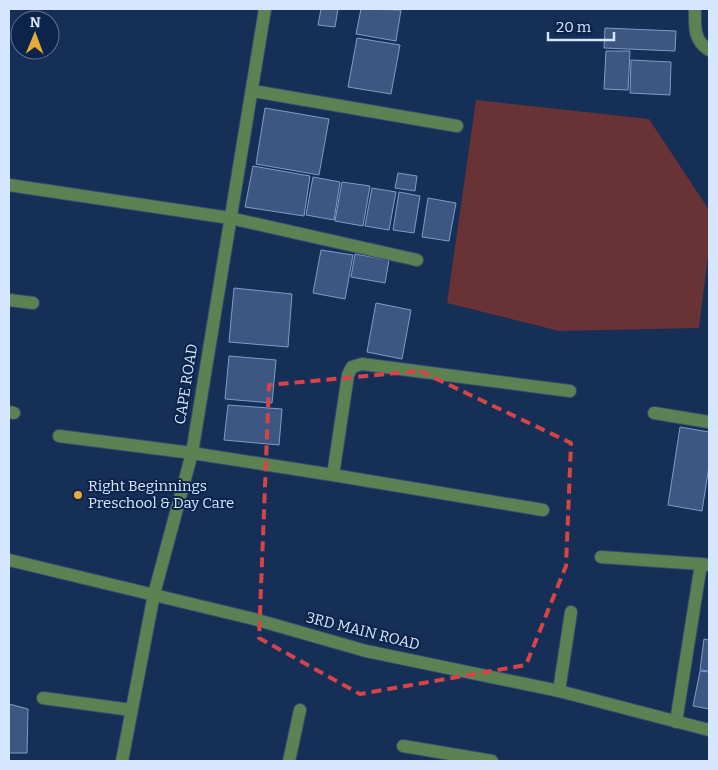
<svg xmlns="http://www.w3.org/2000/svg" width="718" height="770" viewBox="0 0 718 770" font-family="Bitter,serif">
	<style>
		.green { fill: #693234 }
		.building { fill: #3d5782; stroke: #7e9cca }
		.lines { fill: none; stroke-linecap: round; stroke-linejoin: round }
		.minor-casing { stroke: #354c71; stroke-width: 14 }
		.minor { stroke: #5c8153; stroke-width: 12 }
		.marked { fill: none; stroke: #d64448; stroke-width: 4; stroke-dasharray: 10 6; stroke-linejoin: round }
		.poi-dot { fill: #e8ab37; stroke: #0c244a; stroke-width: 2 }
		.labels { text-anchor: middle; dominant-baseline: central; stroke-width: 4; stroke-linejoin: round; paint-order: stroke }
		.street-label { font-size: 15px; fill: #d6e6ff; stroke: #0c244a }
		.poi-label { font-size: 15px; fill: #d6e6ff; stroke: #0c244a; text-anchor: start }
	</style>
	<rect width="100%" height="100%" fill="#162f56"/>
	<polygon class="green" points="476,100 649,119 709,210 709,248 699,328 559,331 447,303"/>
	<g class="building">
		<polygon points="321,9 338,9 335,27 318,25"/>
		<polygon points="361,9 401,10 396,41 356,34"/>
		<polygon points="605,28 676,31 675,51 604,48"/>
		<polygon points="357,38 400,45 391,94 348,87"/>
		<polygon points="606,51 630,51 628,90 604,89"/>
		<polygon points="631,60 671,62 670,95 630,93"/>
		<polygon points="265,108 329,119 319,175 256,164"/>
		<polygon points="253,166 310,176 304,216 245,207"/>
		<polygon points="398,173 417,176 415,191 395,188"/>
		<polygon points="313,177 340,182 334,220 306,215"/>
		<polygon points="342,182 370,186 363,226 335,221"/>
		<polygon points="372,188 396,192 389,230 365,226"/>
		<polygon points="399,192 420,196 414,233 393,230"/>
		<polygon points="428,198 456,203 449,241 422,237"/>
		<polygon points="321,250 353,255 345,299 313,293"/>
		<polygon points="355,254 389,260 385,283 351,277"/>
		<polygon points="234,288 292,294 288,347 229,342"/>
		<polygon points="376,303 411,310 402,359 367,352"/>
		<polygon points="229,356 276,360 272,403 225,399"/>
		<polygon points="228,405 282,409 279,445 224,440"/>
		<polygon points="680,427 709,432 709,466 702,511 668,505"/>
		<polygon points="704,639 709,640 709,671 700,670"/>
		<polygon points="700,671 709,672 709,709 693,706"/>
		<polygon points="9,704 28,709 27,753 9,753"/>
	</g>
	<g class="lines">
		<g class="minor-casing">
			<g id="minor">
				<path d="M 695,9 C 695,26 693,40 709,50"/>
				<polyline points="253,91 457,126"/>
				<polyline points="9,185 230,218 417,260"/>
				<polyline points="9,300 33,303"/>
				<polyline points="9,412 14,413"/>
				<polyline points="654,413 709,422"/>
				<polyline points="59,436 192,453 333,475 348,375 352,367 362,364 570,391"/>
				<polyline points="333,475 543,510"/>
				<polyline points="601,557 701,564"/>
				<polyline points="9,560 254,619 366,651 559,691 709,730"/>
				<polyline points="559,691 571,612"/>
				<polyline points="43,698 131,710"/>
				<polyline points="676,722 701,564 709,565"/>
				<polyline points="403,746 492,761"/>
				<polyline points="122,761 154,594 192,453 265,9"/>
				<polyline points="289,761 300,710"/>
			</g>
		</g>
		<use href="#minor" class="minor"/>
	</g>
	<path class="marked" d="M 420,371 L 571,443 L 566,566 L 526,665 L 360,694 L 259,638 L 269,385 Z"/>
	<circle class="poi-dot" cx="78" cy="495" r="5"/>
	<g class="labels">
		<g class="street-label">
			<text transform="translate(186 384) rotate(-81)">CAPE ROAD</text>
			<text transform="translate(363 631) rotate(14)">3RD MAIN ROAD</text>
		</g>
		<g class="poi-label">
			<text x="88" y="486">Right Beginnings<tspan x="88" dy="17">Preschool &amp; Day Care</tspan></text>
		</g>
	</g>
	<rect width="718" height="770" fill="none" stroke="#d6e6ff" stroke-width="20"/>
	<g transform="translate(35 35) rotate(1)"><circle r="24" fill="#0c244a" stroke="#5d7292"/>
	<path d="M0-4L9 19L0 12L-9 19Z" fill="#e8ab37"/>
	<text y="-8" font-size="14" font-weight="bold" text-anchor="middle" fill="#d6e6ff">N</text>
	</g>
	<path d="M548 32v8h66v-8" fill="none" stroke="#d6e6ff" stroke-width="2.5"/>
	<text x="556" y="32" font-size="15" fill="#d6e6ff" stroke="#0c244a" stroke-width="4" paint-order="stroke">20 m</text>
</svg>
